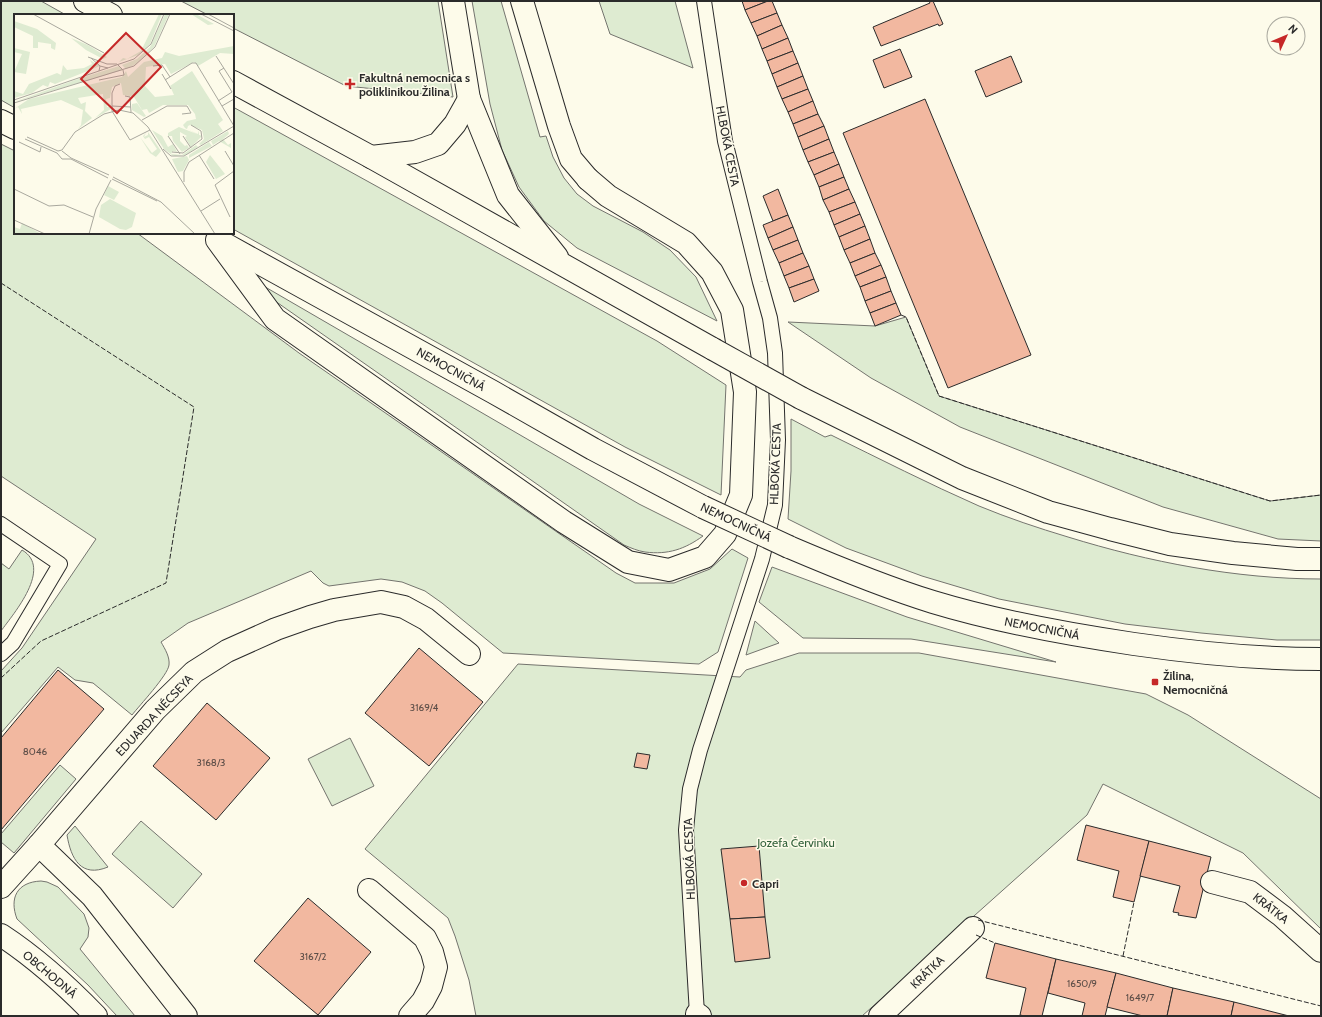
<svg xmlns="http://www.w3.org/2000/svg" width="1322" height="1017" viewBox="0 0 1322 1017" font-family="Cabin,sans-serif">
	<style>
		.green { fill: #deebd1; stroke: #74746e }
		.building { fill: #f2b8a0; stroke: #2b2b2b }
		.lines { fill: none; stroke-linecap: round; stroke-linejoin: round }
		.lane-casing { stroke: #2b2b2b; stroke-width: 16 }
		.street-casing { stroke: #2b2b2b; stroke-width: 24 }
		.primary-casing { stroke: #2b2b2b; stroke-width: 24 }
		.lane { stroke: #fdfbea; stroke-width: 14 }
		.street { stroke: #fdfbea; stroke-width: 22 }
		.primary { stroke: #fdfbea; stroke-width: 22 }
		.primary-bridge-casing { stroke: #2b2b2b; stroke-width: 24; stroke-linecap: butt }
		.primary-bridge { stroke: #fdfbea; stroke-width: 22 }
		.fence { stroke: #2b2b2b; stroke-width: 1; stroke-dasharray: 5 2; stroke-linecap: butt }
		.poi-dot { fill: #c62828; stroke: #fdfbea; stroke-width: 1.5 }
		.labels { text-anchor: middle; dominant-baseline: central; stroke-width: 3; stroke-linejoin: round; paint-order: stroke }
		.number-label { font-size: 10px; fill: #5d4e48 }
		.poi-label { font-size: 12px; font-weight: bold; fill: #2b2b2b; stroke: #fdfbea; text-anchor: start }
		.street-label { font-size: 12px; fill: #2b2b2b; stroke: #fdfbea }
		.park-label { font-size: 12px; fill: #34623c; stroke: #fdfbea }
		.inset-road { fill: none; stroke: #a9a89e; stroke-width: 1 }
		.view { fill: #c62828; fill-opacity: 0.15; stroke: #c62828; stroke-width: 2 }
		.inset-edge { fill: none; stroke: #2b2b2b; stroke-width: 2 }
	</style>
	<rect width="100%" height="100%" fill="#fdfbea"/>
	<g class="green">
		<polygon points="1,1 41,1 66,15 15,15 15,108 1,100"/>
		<polygon points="181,1 438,1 453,97 346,86 233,28 233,15 208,15"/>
		<polygon points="472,1 501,1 540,137 546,136 553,157 564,178 577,194 593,206 643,232 670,250 696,277 717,321 577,248 544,221 519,187 502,150 490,104"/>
		<polygon points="599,1 675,1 693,68 610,34"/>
		<polygon points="233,107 657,341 726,385 721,495 625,447 233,229"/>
		<path d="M 1,144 L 15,151 L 15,233 L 137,233 L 299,353 L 616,573 L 635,583 L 674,583 L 710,569 L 732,549 L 748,558 L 718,652 L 699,664 L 503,653 L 442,603 L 425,591 L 402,582 L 381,579 L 329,586 L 323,583 L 311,571 L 188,623 L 161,642 C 165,649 170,657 169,665 C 168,675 139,706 132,715 L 93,683 L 75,680 L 58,667 L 1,733 L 1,671 L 22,648 L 96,539 L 1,476 Z"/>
		<path d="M 248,277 L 639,504 L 703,536 C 685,549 668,555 645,552 C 638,551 631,548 624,545 L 245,280 Z"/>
		<polygon points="906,317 939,396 1270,501 1321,495 1321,541 1278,539 1163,507 960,427 871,378 788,322 875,326"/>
		<path d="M 791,419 L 825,437 L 831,435 C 880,459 929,484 979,506 C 1008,518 1038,528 1068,537 C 1149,562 1236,579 1321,579 L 1321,640 L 1277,640 L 1201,633 L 1125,624 L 999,599 L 922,576 L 846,548 L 788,519 L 791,471 Z"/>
		<path d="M 22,550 C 53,568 14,613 1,631 L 1,563 L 9,569 Z"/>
		<polygon points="772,567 907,617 1056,662 911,639 803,638 759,602"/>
		<polygon points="755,621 779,643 746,655"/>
		<polygon points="799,653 919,653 1146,694 1188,715 1321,799 1321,929 1243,853 1103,784 1087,815 862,1016 476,1016 469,980 455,936 448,918 365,849 518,664 740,677 746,670"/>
		<polygon points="350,738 374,786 332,806 308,759"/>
		<polygon points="60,765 76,779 14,853 1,842 1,834"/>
		<polygon points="141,821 202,874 173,908 112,854"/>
		<path d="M 75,826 L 108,867 C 81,878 71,859 67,835 Z"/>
		<path d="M 41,881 L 47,882 L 58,887 L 84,914 L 89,928 L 88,937 L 80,949 L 135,1016 L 117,1016 L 88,985 L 17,919 C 9,898 17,882 41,881 Z"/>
	</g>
	<g class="building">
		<polygon points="742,1 768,1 745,10"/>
		<polygon points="768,1 772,1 777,13 751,23 745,10"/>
		<polygon points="929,1 933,1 943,24 939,26 938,24 881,46 873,27 930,3"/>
		<polygon points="777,13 782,25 757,36 751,23"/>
		<polygon points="782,25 788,38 762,49 757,36"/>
		<polygon points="788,38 793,51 767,61 762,49"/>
		<polygon points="900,49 912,77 884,88 873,60"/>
		<polygon points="793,51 798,63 772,74 767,61"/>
		<polygon points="1011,56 1022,82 986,97 975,71"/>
		<polygon points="798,63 803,76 777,87 772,74"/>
		<polygon points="803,76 808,89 782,99 777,87"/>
		<polygon points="808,89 813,101 788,112 782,99"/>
		<polygon points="925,99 1031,355 948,388 843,133"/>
		<polygon points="813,101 818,114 793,124 788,112"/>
		<polygon points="818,114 824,126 798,137 793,124"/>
		<polygon points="824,126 829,139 803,150 798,137"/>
		<polygon points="829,139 834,152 808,162 803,150"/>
		<polygon points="834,152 839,164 814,175 808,162"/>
		<polygon points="839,164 844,177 819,187 814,175"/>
		<polygon points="844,177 849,189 823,200 819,187"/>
		<polygon points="778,189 788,215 773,221 763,196"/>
		<polygon points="849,189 855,202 829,212 823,200"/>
		<polygon points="855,202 860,214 834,225 829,212"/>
		<polygon points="860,214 865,226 839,237 834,225"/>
		<polygon points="788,215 793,227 768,238 763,225"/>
		<polygon points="865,226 870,239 844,250 839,237"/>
		<polygon points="793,227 798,240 773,250 768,238"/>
		<polygon points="870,239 875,253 850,263 844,250"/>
		<polygon points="798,240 803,253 779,263 773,250"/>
		<polygon points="803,253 809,266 784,276 779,263"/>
		<polygon points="875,253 881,265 855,276 850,263"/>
		<polygon points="881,265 886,277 860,287 855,276"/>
		<polygon points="809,266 814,279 789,288 784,276"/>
		<polygon points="886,277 891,291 865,301 860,287"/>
		<polygon points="814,279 819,291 794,302 789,288"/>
		<polygon points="891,291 896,303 870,313 865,301"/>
		<polygon points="896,303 901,315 875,326 870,313"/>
		<polygon points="419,648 483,702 429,766 365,713"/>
		<polygon points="58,670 104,709 1,830 1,738"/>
		<polygon points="207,703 270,758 216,820 153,766"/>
		<polygon points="637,753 650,755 647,769 634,767"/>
		<polygon points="1086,825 1149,841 1134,902 1113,897 1119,871 1077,860"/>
		<polygon points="1149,841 1211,857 1196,918 1178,915 1179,913 1173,912 1180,886 1140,876"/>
		<polygon points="759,846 765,917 730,919 721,849"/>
		<polygon points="308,898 371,952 318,1015 254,961"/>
		<polygon points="765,917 770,958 735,962 730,919"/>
		<polygon points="995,943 1056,959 1042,1016 1025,1016 1020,1015 1026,988 986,978"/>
		<polygon points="1056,959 1116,973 1105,1016 1082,1016 1085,1003 1048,993"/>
		<polygon points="1116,973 1173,988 1167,1016 1143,1016 1107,1007"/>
		<polygon points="1173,988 1234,1002 1231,1016 1167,1016"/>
		<polygon points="1234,1002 1289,1016 1231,1016"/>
	</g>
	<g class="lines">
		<g class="lane-casing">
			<g id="lane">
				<polyline points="1,524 60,564 13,643 1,654"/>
				<polyline points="697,1014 686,830 690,789 700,750 762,559 775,505 778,440 775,353 770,318 760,282 725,141 704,1"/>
			</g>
		</g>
		<g class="street-casing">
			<g id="street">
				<polyline points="453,1 469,99"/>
				<polyline points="522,1 559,126 571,159 588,179"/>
				<polyline points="39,845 92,896 186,1016"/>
				<polyline points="1212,882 1250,892 1282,916 1321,951"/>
				<polyline points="1,887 39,845 155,710 194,672 227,651 276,629 310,617 334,610 381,602 404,607 426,619 469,654"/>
				<polyline points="369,890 425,938 432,952 436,967 431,986 423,1001 410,1016"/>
				<path d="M 1,935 C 36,958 67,986 96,1016"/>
				<polyline points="697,1014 700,1016"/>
				<polyline points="880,1016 973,928"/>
			</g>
		</g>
		<g class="primary-casing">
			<g id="primary">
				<polyline points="85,1 111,15"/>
				<polyline points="233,82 371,157 713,349"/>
				<polyline points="469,99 508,195 557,257"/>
				<polyline points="1,121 15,128"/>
				<polyline points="371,157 415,152 438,144 455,124 469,99"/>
				<polyline points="217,240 275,319 564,522 628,562 669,570 705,557 725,534 741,495 745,392 732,310 712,272 686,243 608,196 588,179"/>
				<polyline points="223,243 493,392 593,449 703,507"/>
				<polyline points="801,398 962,478 1048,512 1110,529 1170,544 1233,553 1297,559 1321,559"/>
				<path d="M 789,547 C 836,567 884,587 933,602 C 999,622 1066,634 1134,644 C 1196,653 1259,659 1321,659"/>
			</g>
		</g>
		<use href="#lane" class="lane"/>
		<use href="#street" class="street"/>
		<use href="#primary" class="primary"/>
		<g class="primary-bridge-casing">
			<g id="primary-bridge">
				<polyline points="713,349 801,398"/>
				<polyline points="703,507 789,547"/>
			</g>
		</g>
		<use href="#primary-bridge" class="primary-bridge"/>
		<g class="fence">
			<polyline points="1,283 194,407 166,583 41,641 1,678"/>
			<polyline points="901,315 906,317 939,396 1270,501 1321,495"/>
			<polyline points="978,920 1321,1006"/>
			<polyline points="976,935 995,943"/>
			<polyline points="1123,956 1134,902"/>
		</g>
	</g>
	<g class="poi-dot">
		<path d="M348 78h4v4h4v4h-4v4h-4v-4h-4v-4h4z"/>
		<rect x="1151" y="678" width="8" height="8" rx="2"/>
		<circle cx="744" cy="883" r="4"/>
	</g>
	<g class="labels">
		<g class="number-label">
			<text x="424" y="707">3169/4</text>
			<text x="35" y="751">8046</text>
			<text x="211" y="762">3168/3</text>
			<text x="313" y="956">3167/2</text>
			<text x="1082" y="983">1650/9</text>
			<text x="1140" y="997">1649/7</text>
		</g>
		<g class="poi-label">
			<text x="359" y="77">Fakultná nemocnica s<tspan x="359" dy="14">poliklinikou Žilina</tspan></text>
			<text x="1163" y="675">Žilina,<tspan x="1163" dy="14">Nemocničná</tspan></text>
			<text x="752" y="883">Capri</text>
		</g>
		<g class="street-label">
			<text transform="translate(728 146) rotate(79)">HLBOKÁ CESTA</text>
			<text transform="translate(451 369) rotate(29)">NEMOCNIČNÁ</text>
			<text transform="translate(775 464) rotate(-88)">HLBOKÁ CESTA</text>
			<text transform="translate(736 522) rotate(25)">NEMOCNIČNÁ</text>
			<text transform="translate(1042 628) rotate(11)">NEMOCNIČNÁ</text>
			<text transform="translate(154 715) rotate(-47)">EDUARDA NÉCSEYA</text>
			<text transform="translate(689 859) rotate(-92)">HLBOKÁ CESTA</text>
			<text transform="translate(1271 908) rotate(38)">KRÁTKA</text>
			<text transform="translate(927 972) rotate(-44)">KRÁTKA</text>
			<text transform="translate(50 974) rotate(40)">OBCHODNÁ</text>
		</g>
		<g class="park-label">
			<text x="796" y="842">Jozefa Červinku</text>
		</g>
	</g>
	<g transform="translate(14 14)">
		<rect width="220" height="220" fill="#fdfbea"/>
		<path d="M 145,0 L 148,0 L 136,30 L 124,41 L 105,48 L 109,44 L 113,45 L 127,37 ZM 151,0 L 155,0 L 140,33 L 122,50 L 112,55 L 108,51 L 123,45 L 136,33 ZM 177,0 L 182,0 L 200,10 L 194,11 ZM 0,7 L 23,15 L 42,29 L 41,36 L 37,34 L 37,30 L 24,28 L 24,34 L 19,34 L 19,22 L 0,13 ZM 57,24 L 74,31 L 93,43 L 89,45 L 72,36 ZM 220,32 L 220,40 L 206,39 L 184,52 L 180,48 L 157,60 L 151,50 L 132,53 L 131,72 L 141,83 L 160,81 L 156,72 L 178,57 L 209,106 L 204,110 L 209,117 L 187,131 L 185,130 L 190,125 L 188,116 L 176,111 L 174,112 L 173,115 L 184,120 L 185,116 L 185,121 L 171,114 L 169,111 L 173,107 L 182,105 L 181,100 L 174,91 L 149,91 L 135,99 L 133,95 L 128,96 L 120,83 L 109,81 L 107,69 L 98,73 L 96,84 L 92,85 L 93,93 L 96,93 L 97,88 L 97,95 L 81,104 L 90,96 L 89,80 L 64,84 L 67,90 L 72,88 L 71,97 L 78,104 L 64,115 L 67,111 L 69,96 L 47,86 L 7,95 L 8,100 L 4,93 L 0,95 L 15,85 L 108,63 L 112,57 L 114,63 L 130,48 L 148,44 L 151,38 L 165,42 ZM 0,34 L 16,38 L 12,60 L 0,58 L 8,40 L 0,38 ZM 76,46 L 86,52 L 41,70 L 36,68 L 34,73 L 29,71 L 18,79 L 0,84 L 0,77 L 9,80 L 15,70 L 43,59 L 47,61 L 49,51 L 53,56 L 70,54 L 78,50 ZM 105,52 L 109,56 L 0,88 L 61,66 ZM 123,89 L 132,102 L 130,103 L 118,96 L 118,90 ZM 165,113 L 188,122 L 177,133 L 171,123 L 173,122 L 166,118 L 166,127 L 171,132 L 173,131 L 170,126 L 175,134 L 168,138 L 159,127 L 158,122 L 154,122 L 154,119 ZM 138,116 L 148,122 L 154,133 L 159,130 L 163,138 L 159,137 L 157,140 L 168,141 L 182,131 L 184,133 L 171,141 L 161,142 L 158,141 L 150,135 ZM 214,117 L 215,120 L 209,125 L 214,131 L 217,129 L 217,134 L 205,127 L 199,131 L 197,127 ZM 134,118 L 147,137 L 142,143 L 136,139 L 126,123 L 138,139 L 143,135 L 135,123 L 131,125 L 129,122 L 132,119 L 130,123 L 134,121 ZM 195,128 L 198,132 L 175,144 L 175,141 ZM 196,141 L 211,160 L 202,165 L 192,148 ZM 173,142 L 175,146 L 169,157 L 164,158 L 158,145 ZM 94,172 L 105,178 L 100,186 L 90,181 ZM 96,185 L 122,199 L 118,213 L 112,216 L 106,215 L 85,203 L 87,191 ZM 8,209 L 27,220 L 0,220 L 0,213 L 6,215 Z" fill="#deebd1"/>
		<path class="inset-road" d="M 19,0 L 90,39M 187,0 L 220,17M 194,0 L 220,14M 202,42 L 220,70M 74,43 L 93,50M 77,44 L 86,52M 139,52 L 148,51 L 156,63M 85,57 L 86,52 L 94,54M 148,60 L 157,75M 85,66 L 110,61 L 109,56 L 103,50 L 93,50M 151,66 L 178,49 L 182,49 L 220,112M 106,70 L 101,72 L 98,79 L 98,97 L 116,126 L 136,116M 111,82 L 116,83 L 117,98M 0,86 L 120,45 L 137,30 L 150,0M 204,87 L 218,78 L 205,57 L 210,54M 0,89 L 120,52 L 141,33 L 156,0M 98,92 L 117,93M 208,92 L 220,85M 128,106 L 153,92 L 173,92 L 177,99 L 168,100M 154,122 L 166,140M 169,122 L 177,134M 13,123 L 44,137 L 48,136M 11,125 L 43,139 L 48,145 L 57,145 L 94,164M 5,128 L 26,138 L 27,133M 149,135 L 157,142 L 170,142 L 220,112M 48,136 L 61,118 L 90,100 L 105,96 L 119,99 L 134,113 L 201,220M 48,137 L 57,144 L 95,161M 211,137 L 220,152M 158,138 L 169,139 L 188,125 L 187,117 L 177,111M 185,141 L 200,165M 99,163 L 147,188 L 181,220M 98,165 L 143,187M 170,168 L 170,158 L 175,148 L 220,119M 0,175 L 35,192 L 50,191 L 79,203M 187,197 L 206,185M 216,203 L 201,171 L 220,157M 0,206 L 31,220M 75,220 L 82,195 L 97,166"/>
		<path class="view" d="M 112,19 L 147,53 L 103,99 L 67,65 Z"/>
		<rect width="220" height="220" class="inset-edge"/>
	</g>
	<rect width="1322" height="1017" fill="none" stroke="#2b2b2b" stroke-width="4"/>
	<g transform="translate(1286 36) rotate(46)"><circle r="19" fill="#fdfbea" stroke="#a9a89e"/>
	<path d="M0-3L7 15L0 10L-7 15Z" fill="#c62828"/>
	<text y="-6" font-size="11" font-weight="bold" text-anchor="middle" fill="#2b2b2b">N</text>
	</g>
</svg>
